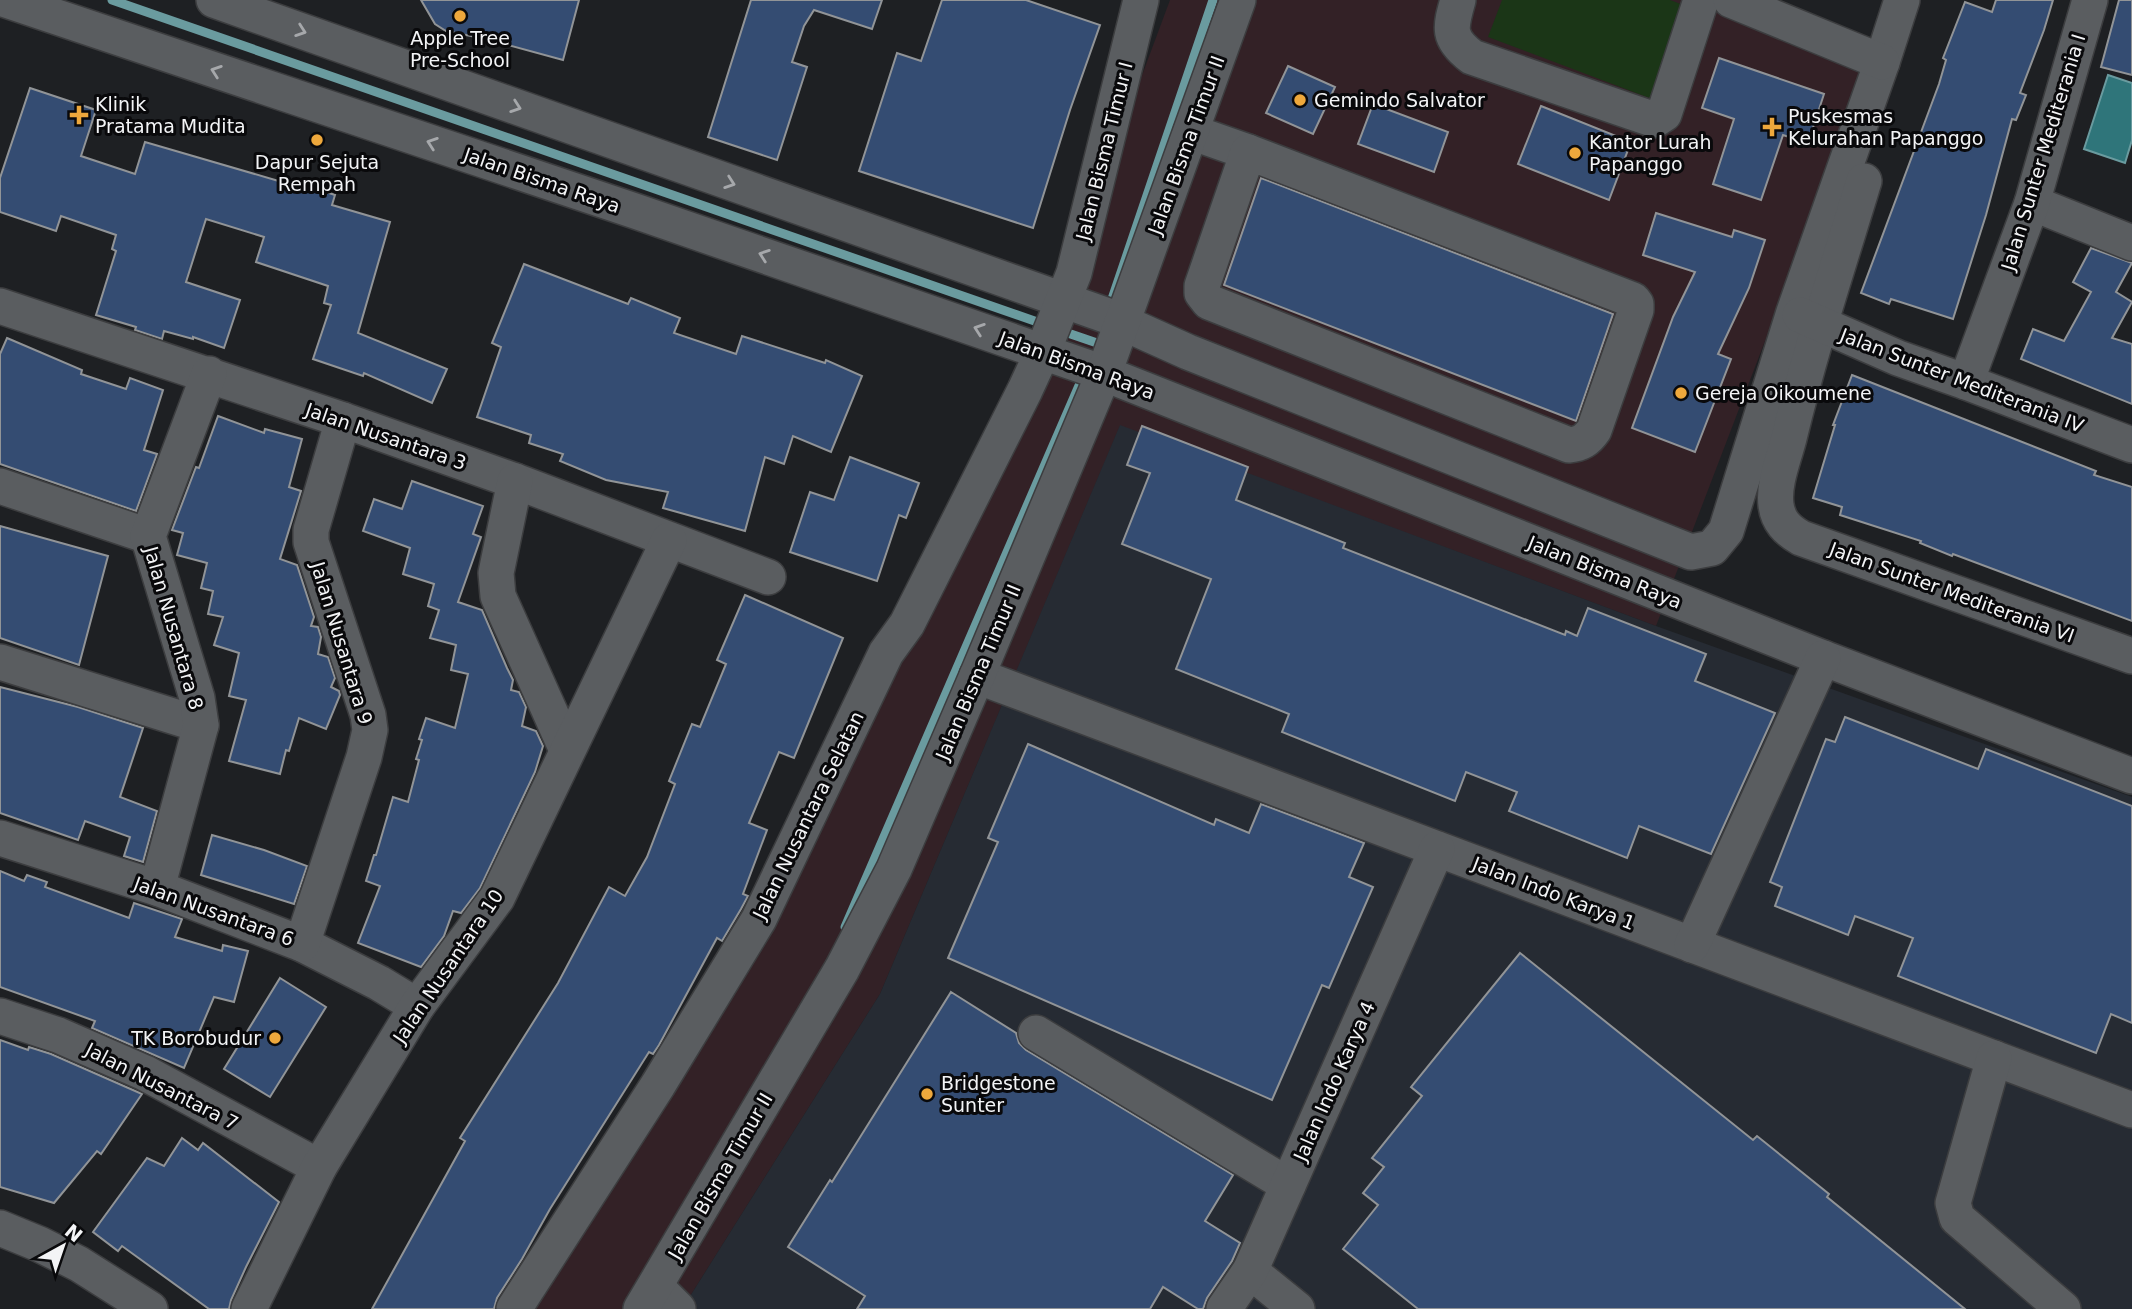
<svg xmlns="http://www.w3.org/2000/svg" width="2132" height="1309" viewBox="0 0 2132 1309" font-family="'DejaVu Sans',sans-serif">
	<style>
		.commercial { fill: #332126 }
		.built { fill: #262b33 }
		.green { fill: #1b3617 }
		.water { fill: #2f757a; stroke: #6a9b9f; stroke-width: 2 }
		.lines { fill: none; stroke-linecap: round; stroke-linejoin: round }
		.stream { stroke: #6a9b9f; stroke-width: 9 }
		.building { fill: #344c72; stroke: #919497; stroke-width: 2 }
		.minor-casing { stroke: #3c3d3f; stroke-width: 38 }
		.minor { stroke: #5a5d60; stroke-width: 35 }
		.oneway { stroke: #a6a8ab }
		.poi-dot { fill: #eea83c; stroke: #09090b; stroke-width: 2.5 }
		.labels { text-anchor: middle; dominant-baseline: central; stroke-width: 6; stroke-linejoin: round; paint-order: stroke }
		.poi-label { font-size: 19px; fill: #f3f4f6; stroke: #09090b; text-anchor: start }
		.street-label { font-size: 19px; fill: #f3f4f6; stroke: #09090b }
	</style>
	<rect width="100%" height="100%" fill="#1e2023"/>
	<polygon class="commercial" points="1170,0 1699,0 1872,61 1656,626 1120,426 880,994 682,1309 510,1309 770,895 1064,285"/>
	<polygon class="built" points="1120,425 1656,626 2132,797 2132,1309 682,1309 880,994"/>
	<polygon class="green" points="1502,0 1670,0 1686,6 1652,99 1488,37"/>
	<polygon class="water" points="2108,75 2132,83 2132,140 2125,163 2084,149"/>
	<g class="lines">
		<g class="stream">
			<polyline points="112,0 1046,325"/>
			<polyline points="1112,299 1213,0"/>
			<polyline points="1059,330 1097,343"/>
			<polyline points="845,927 1084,374"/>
		</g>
	</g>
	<g class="building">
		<polygon points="421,0 579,0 563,60 486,39 446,31 435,24"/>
		<polygon points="751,0 882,0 872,29 814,10 804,26 792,62 807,67 777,160 708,137"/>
		<polygon points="942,0 1026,0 1100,25 1070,110 1033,228 859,171 897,53 921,61"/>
		<polygon points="1996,0 2053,0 2044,30 2020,93 2026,95 2016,120 2012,119 1986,215 1953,319 1891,299 1889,304 1861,293 1939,84 1946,60 1943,58 1965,2 1992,12"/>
		<polygon points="2119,0 2132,0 2132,75 2101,67"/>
		<polygon points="1719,58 1824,94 1808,143 1783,135 1761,200 1713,184 1734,119 1702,108"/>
		<polygon points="1288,66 1335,87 1313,134 1266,113"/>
		<polygon points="30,88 96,110 81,156 135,174 145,142 282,182 284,178 335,195 332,205 390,222 358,333 447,369 432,403 364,373 363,376 313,359 331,305 324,303 328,286 256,262 264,237 206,219 186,282 240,300 224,348 193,337 193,339 164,331 162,339 135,330 136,327 96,315 116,251 112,249 116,235 61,216 56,231 0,212 0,178"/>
		<polygon points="1373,104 1448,132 1434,172 1358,144"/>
		<polygon points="1541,106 1631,142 1609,200 1518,164"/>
		<polygon points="1261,178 1613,314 1576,421 1224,285"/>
		<polygon points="1656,213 1732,237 1734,230 1765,240 1749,288 1718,354 1731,359 1695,452 1632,428 1673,317 1695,272 1643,255"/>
		<polygon points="2091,248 2132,263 2116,292 2132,302 2112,338 2132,344 2132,404 2021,359 2033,329 2064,341 2091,292 2073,282"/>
		<polygon points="524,264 628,304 631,298 680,318 674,333 736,354 742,336 825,363 826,360 862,376 831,452 793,436 784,464 765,457 745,531 663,508 668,492 606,480 560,461 563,454 529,443 531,435 477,417 501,347 492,343"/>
		<polygon points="7,338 82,370 81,374 126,389 130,378 163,390 144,450 157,454 136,511 0,464 0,354"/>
		<polygon points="1852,375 2096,471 2094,475 2132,487 2132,621 1953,554 1952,556 1920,543 1921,541 1840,515 1842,507 1813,498 1835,425 1833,425"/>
		<polygon points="218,416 264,433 265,429 302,439 289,487 301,491 280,559 297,565 314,617 311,626 318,627 321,637 318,654 328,657 335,678 331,687 339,691 340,695 326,729 299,718 289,751 286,750 280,774 229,761 246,700 229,696 239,653 214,645 223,617 208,614 213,591 201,588 207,563 177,555 183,533 172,530 196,467 199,468"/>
		<polygon points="1142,426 1248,467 1236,500 1345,543 1343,548 1565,635 1566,631 1577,636 1588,608 1706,654 1695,681 1775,713 1711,854 1639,826 1627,858 1509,811 1517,792 1466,772 1455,801 1282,732 1289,714 1176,669 1211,579 1122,544 1150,473 1127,465"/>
		<polygon points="850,457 919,483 906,518 899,515 877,581 790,552 810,492 834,500"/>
		<polygon points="412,481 483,506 473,534 481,537 458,602 482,610 507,668 513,680 511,690 519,692 526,707 522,726 536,731 543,746 535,772 480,888 461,913 453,911 444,936 421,967 358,943 380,886 366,881 374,855 376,855 393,797 408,802 419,760 416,759 422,740 419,739 426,718 455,728 468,674 451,670 456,645 430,638 439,610 428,606 434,584 403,574 410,548 363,531 374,499 402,509"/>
		<polygon points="0,526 108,556 79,665 0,638"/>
		<polygon points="745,595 843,638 794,758 779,752 749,823 767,830 743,894 748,896 741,909 722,941 717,938 659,1045 653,1054 649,1052 550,1209 522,1259 497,1298 494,1309 372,1309 465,1141 460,1138 558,983 609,887 625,896 647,857 675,784 669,781 692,724 700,727 726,664 717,660"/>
		<polygon points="0,687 78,707 143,728 120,797 157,811 143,862 124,856 130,837 85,821 78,840 0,813"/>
		<polygon points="1845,717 1978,769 1986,749 2132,806 2132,1023 2111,1014 2096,1053 1898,976 1913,938 1855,916 1848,935 1775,906 1782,887 1770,882 1826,739 1835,742"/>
		<polygon points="1028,744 1214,825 1216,819 1249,833 1261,804 1364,843 1349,877 1373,887 1329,988 1322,985 1272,1100 948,958 998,842 988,838"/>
		<polygon points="212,835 264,850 307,866 294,904 201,875"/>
		<polygon points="0,871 24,881 27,875 47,882 45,887 129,918 134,903 182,919 175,937 222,951 223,945 248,951 234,1002 214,997 184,1068 92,1028 95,1021 0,987"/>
		<polygon points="1520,953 1753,1140 1757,1136 1829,1194 1827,1197 1965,1309 1418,1309 1343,1249 1378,1205 1363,1193 1384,1167 1372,1158 1422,1096 1411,1087"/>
		<polygon points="280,978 326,1007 270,1097 224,1069"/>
		<polygon points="951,992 1016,1033 1019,1043 1026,1050 1233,1175 1205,1221 1240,1243 1232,1261 1207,1298 1203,1309 1198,1309 1163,1287 1150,1309 857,1309 865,1296 788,1247 830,1180 832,1182"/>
		<polygon points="0,1040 28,1050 29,1047 51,1054 142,1094 101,1154 97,1151 54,1203 0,1187"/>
		<polygon points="182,1138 198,1150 203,1143 279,1202 246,1267 231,1300 229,1309 209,1309 122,1246 118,1251 93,1232 147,1158 164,1166"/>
	</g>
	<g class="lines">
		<g class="minor-casing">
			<g id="minor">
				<polyline points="6,0 635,211 1095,370 1823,658 2132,776"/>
				<polyline points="214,0 1108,316 1188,352 1691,552 1712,548 1726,531 1794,312 1882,62 1902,0"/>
				<path d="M 1458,0 C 1450,28 1447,38 1472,57 L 1655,120 L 1664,114 L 1701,0"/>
				<polyline points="1731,0 1882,62"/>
				<polyline points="1191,132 1248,152"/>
				<path d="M 1248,152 L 1633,300 L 1636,304 L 1636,310 L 1594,430 C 1587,440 1581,444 1569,445 L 1209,302 L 1202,293 L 1202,286 Z"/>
				<path d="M 1864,181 C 1838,266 1810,351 1789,438 C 1784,458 1773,484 1776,505 C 1778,521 1787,530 1801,538 L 2132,656"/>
				<polyline points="2032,203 2132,243"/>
				<polyline points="0,306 343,420 515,481 768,577"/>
				<polyline points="1800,315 1898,358 1966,382 2132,445"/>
				<polyline points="1966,382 2032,203 2090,0"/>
				<polyline points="515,481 496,573 498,596 567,750"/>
				<polyline points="0,486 148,536"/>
				<polyline points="0,662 201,725"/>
				<polyline points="977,676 2132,1110"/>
				<polyline points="0,838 157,888 302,944 379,983 417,1006"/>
				<polyline points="157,888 201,725 197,698 148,536 209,374"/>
				<polyline points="302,944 364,757 370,730 368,715 311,542 311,530 343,420"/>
				<polyline points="1692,945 1823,658"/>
				<polyline points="0,1016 58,1035 145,1073 319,1167"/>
				<polyline points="1036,1033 1288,1185"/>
				<polyline points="1994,1058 1953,1203 1957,1218 2063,1309"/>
				<polyline points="0,1228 39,1244 79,1264 150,1309"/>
				<polyline points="1250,1271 1297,1309"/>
				<polyline points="656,1287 678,1309"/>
				<polyline points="249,1309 319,1167 417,1006 497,898 669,540"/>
				<polyline points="514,1309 658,1085 759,919 886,653 907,624 1025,390 1043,351 1074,273 1141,0"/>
				<polyline points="641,1309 842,969 894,869 977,676 1104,373 1238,0"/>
				<polyline points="1224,1309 1250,1271 1437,849"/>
			</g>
		</g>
		<use href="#minor" class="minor"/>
	</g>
	<defs><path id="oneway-chevron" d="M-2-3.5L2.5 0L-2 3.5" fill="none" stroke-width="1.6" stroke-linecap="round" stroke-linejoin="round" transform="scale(1.75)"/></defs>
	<g class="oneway">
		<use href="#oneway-chevron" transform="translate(301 31) rotate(19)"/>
		<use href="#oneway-chevron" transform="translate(216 71) rotate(-161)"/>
		<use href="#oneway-chevron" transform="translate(516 107) rotate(19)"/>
		<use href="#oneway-chevron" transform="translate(432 143) rotate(-161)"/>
		<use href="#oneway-chevron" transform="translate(730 183) rotate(19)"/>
		<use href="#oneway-chevron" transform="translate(764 255) rotate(-161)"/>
		<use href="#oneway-chevron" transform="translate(979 329) rotate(-161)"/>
	</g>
	<g class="poi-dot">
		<circle cx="460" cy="16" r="7"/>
		<circle cx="1300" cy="100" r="7"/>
		<path d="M75.5 104.5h7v7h7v7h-7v7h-7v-7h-7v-7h7z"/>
		<path d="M1768.5 116.5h7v7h7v7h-7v7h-7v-7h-7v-7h7z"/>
		<circle cx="317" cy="140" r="7"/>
		<circle cx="1575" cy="153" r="7"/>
		<circle cx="1681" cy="393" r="7"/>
		<circle cx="275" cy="1038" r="7"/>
		<circle cx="927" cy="1094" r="7"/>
	</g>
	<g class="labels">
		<g class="poi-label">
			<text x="460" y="38" text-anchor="middle">Apple Tree<tspan x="460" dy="22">Pre-School</tspan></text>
			<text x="1314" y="100">Gemindo Salvator</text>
			<text x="95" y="104">Klinik<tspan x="95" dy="22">Pratama Mudita</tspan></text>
			<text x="1788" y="116">Puskesmas<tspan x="1788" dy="22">Kelurahan Papanggo</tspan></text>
			<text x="1589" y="142">Kantor Lurah<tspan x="1589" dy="22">Papanggo</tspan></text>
			<text x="317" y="162" text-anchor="middle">Dapur Sejuta<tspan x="317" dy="22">Rempah</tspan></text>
			<text x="1695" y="393">Gereja Oikoumene</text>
			<text x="261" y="1038" text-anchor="end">TK Borobudur</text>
			<text x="941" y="1083">Bridgestone<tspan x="941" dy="22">Sunter</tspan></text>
		</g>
		<g class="street-label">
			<text transform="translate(1186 145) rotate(-70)">Jalan Bisma Timur II</text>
			<text transform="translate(1104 151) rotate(-76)">Jalan Bisma Timur I</text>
			<text transform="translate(2043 152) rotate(-73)">Jalan Sunter Mediterania I</text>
			<text transform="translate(542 180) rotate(19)">Jalan Bisma Raya</text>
			<text transform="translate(1077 365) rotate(20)">Jalan Bisma Raya</text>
			<text transform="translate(1962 380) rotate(21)">Jalan Sunter Mediterania IV</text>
			<text transform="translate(386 436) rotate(19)">Jalan Nusantara 3</text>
			<text transform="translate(1605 572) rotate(22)">Jalan Bisma Raya</text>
			<text transform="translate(1952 592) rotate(20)">Jalan Sunter Mediterania VI</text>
			<text transform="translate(174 628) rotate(74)">Jalan Nusantara 8</text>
			<text transform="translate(342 643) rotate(73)">Jalan Nusantara 9</text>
			<text transform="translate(978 672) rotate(-67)">Jalan Bisma Timur II</text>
			<text transform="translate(808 815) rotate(-64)">Jalan Nusantara Selatan</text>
			<text transform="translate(1554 893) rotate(21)">Jalan Indo Karya 1</text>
			<text transform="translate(214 911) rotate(20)">Jalan Nusantara 6</text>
			<text transform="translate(448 966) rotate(-56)">Jalan Nusantara 10</text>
			<text transform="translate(1334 1081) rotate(-66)">Jalan Indo Karya 4</text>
			<text transform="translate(162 1086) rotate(27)">Jalan Nusantara 7</text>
			<text transform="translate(720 1176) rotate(-60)">Jalan Bisma Timur II</text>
		</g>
	</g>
	<g transform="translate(63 1246) rotate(40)" stroke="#09090b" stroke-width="5" paint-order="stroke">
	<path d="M0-5L12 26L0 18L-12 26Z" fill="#f3f4f6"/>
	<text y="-10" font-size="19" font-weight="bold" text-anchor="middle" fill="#f3f4f6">N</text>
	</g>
</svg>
